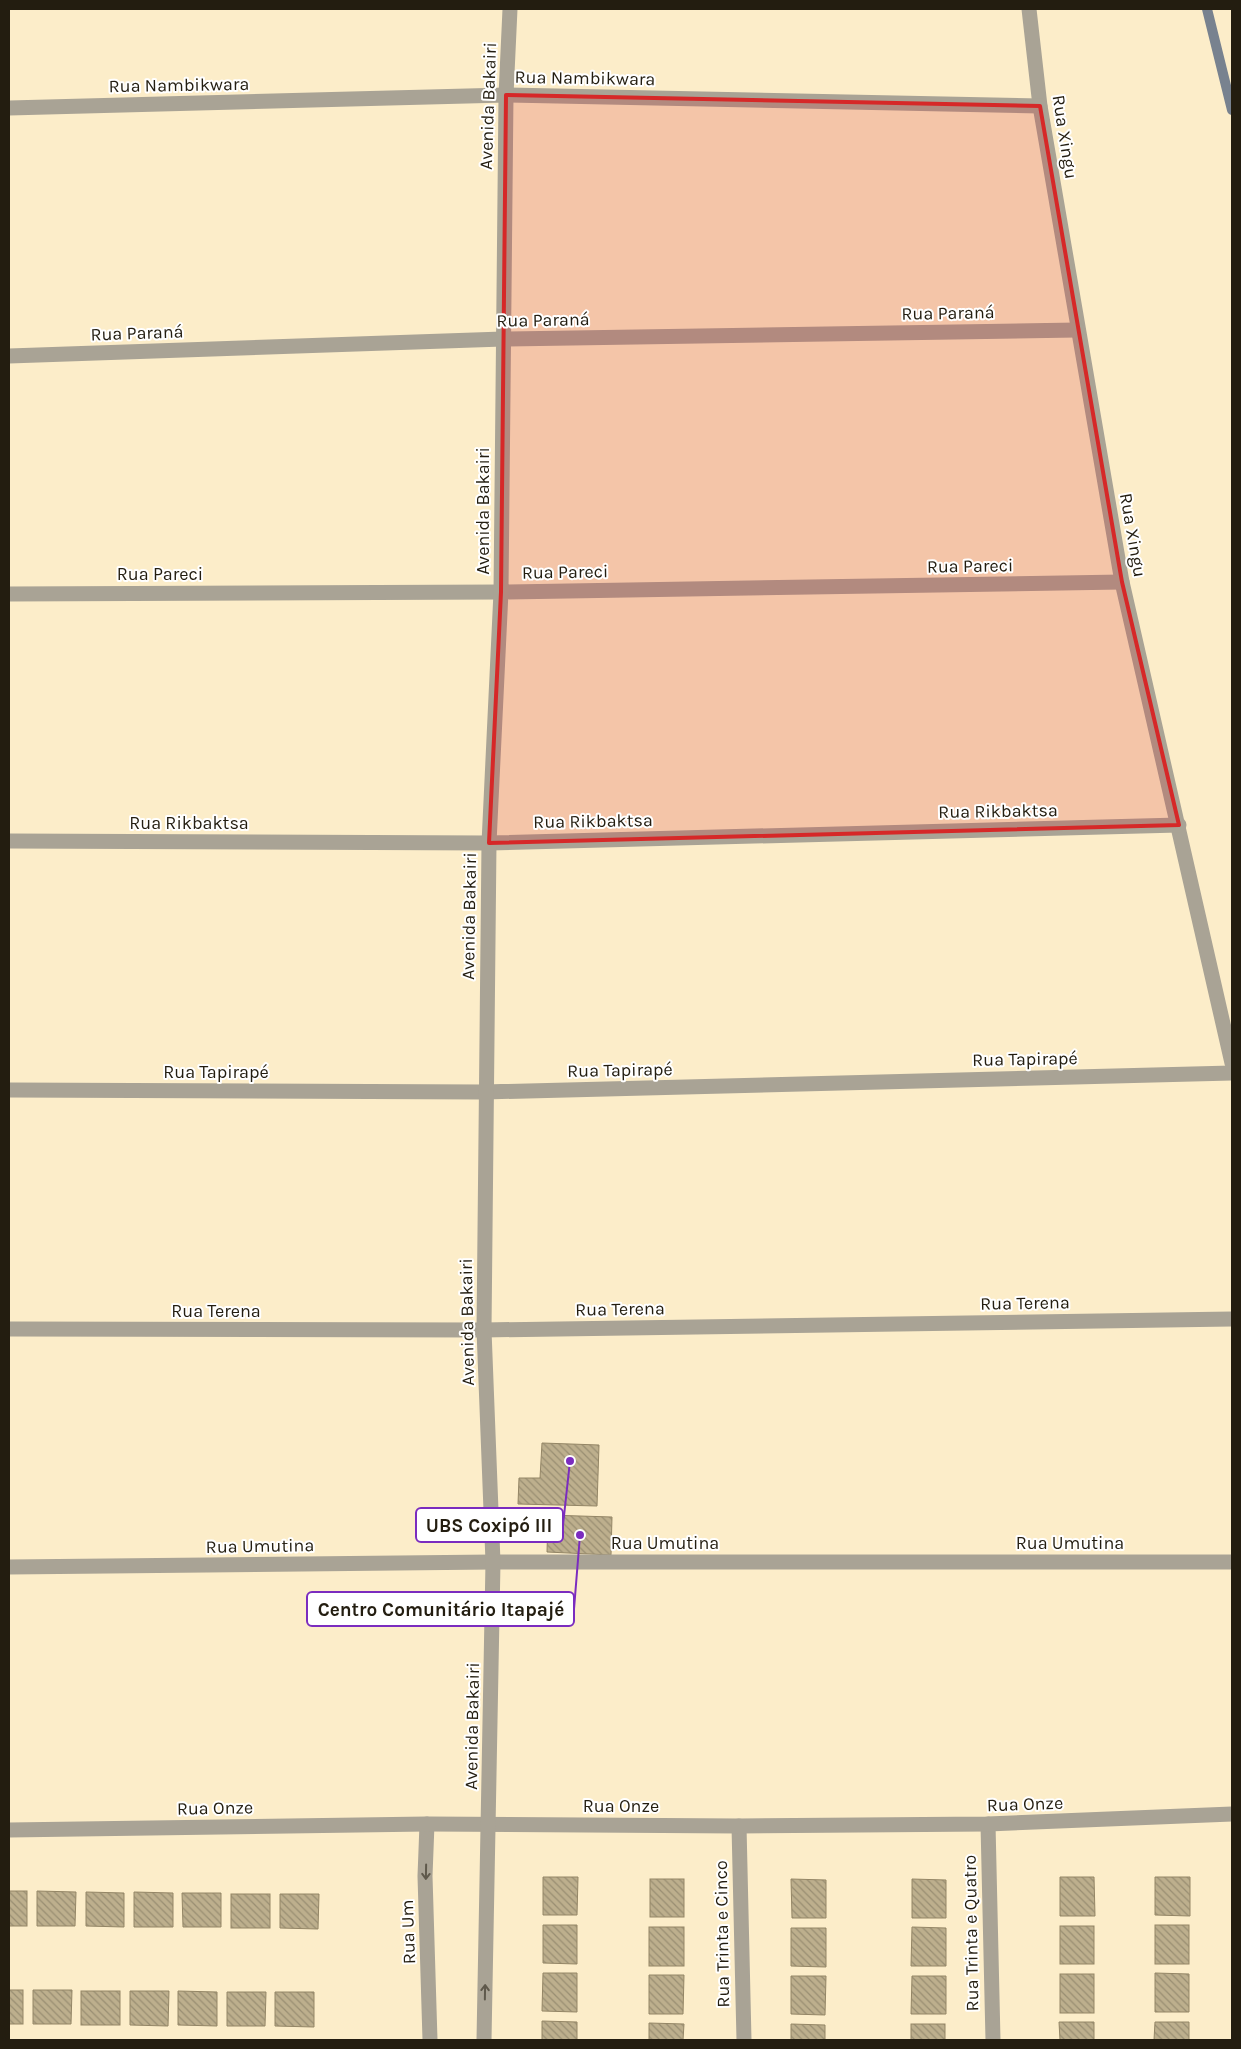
<svg xmlns="http://www.w3.org/2000/svg" width="1241" height="2049" viewBox="0 0 1241 2049" font-family="Karla,sans-serif">
	<style>
		.lines { fill: none; stroke-linecap: round; stroke-linejoin: round }
		.stream { stroke: #78828f; stroke-width: 10 }
		.building { fill: url(#building-back-hatch); stroke: #948666 }
		.minor { stroke: #a9a395; stroke-width: 15 }
		.oneway { stroke: #5f594c }
		.marked { fill: #d62828; fill-opacity: 0.2; stroke: #d62828; stroke-width: 4; stroke-linejoin: round }
		.labels { text-anchor: middle; dominant-baseline: central; stroke-width: 4; stroke-linejoin: round; paint-order: stroke }
		.street-label { font-size: 18px; fill: #231d10; stroke: #fff }
		.leader { fill: none; stroke: #7b2cbf; stroke-width: 2 }
		.callout-dot { fill: #7b2cbf; stroke: #fff; stroke-width: 2 }
		.callout { fill: #fff; stroke: #7b2cbf; stroke-width: 2 }
		.callout-label { font-size: 19px; text-anchor: middle; font-weight: bold; fill: #231d10 }
	</style>
	<defs>
		<pattern id="building-back-hatch" width="6" height="6" patternUnits="userSpaceOnUse" patternTransform="scale(1.25)"><rect width="6" height="6" fill="#bdaf8d"/><path d="M-1 5l2 2M0 0l6 6M5-1l2 2" fill="none" stroke="#998e72"/></pattern>
	</defs>
	<rect width="100%" height="100%" fill="#fcedc9"/>
	<g class="lines">
		<polyline class="stream" points="1207,9 1232,110"/>
	</g>
	<g class="building">
		<polygon points="542,1443 599,1445 597,1506 518,1504 519,1478 540,1478"/>
		<polygon points="548,1515 612,1517 611,1555 547,1552"/>
		<polygon points="543,1877 578,1877 577,1915 543,1915"/>
		<polygon points="1060,1877 1094,1877 1095,1916 1060,1916"/>
		<polygon points="1155,1877 1190,1877 1190,1916 1155,1915"/>
		<rect x="650" y="1879" width="34" height="38"/>
		<polygon points="791,1879 826,1880 826,1918 792,1918"/>
		<polygon points="912,1879 946,1880 946,1918 912,1918"/>
		<rect x="9" y="1891" width="18" height="35"/>
		<polygon points="37,1891 76,1892 75,1926 37,1926"/>
		<polygon points="86,1892 124,1893 124,1927 86,1926"/>
		<polygon points="134,1892 173,1893 173,1927 134,1927"/>
		<polygon points="182,1893 221,1893 221,1927 183,1927"/>
		<rect x="231" y="1894" width="39" height="34"/>
		<polygon points="280,1894 319,1894 318,1929 280,1928"/>
		<polygon points="543,1925 577,1925 577,1964 543,1963"/>
		<rect x="1155" y="1925" width="34" height="39"/>
		<rect x="1060" y="1926" width="34" height="38"/>
		<rect x="649" y="1927" width="35" height="39"/>
		<polygon points="912,1927 946,1928 946,1966 911,1966"/>
		<polygon points="791,1928 826,1928 826,1967 791,1966"/>
		<polygon points="543,1973 577,1973 577,2012 542,2011"/>
		<polygon points="1155,1973 1189,1974 1189,2012 1155,2012"/>
		<rect x="1060" y="1974" width="34" height="39"/>
		<polygon points="649,1975 684,1975 683,2014 649,2014"/>
		<polygon points="791,1976 826,1976 825,2015 791,2014"/>
		<polygon points="912,1976 946,1976 946,2014 911,2014"/>
		<rect x="9" y="1990" width="14" height="34"/>
		<polygon points="33,1990 72,1990 71,2024 33,2024"/>
		<rect x="81" y="1991" width="39" height="34"/>
		<polygon points="130,1991 169,1991 168,2026 130,2025"/>
		<polygon points="178,1991 217,1992 217,2026 178,2025"/>
		<polygon points="227,1992 266,1992 265,2026 227,2026"/>
		<polygon points="275,1992 314,1992 314,2027 275,2026"/>
		<polygon points="542,2021 577,2022 577,2040 542,2040"/>
		<polygon points="1059,2022 1094,2022 1094,2040 1060,2040"/>
		<polygon points="1155,2022 1189,2022 1189,2040 1154,2040"/>
		<polygon points="649,2023 684,2024 683,2040 649,2040"/>
		<polygon points="791,2024 825,2025 825,2040 791,2040"/>
		<rect x="911" y="2024" width="34" height="16"/>
	</g>
	<g class="lines">
		<g class="minor">
			<polyline points="1029,9 1040,106 1122,582 1232,1063"/>
			<polyline points="9,108 506,95 1040,106"/>
			<polyline points="9,356 503,339 1077,330"/>
			<polyline points="9,594 501,592 1122,582"/>
			<polyline points="9,841 489,843 1179,825"/>
			<polyline points="9,1090 485,1092 1232,1073"/>
			<polyline points="9,1329 484,1330 1232,1319"/>
			<polyline points="9,1567 493,1562 1232,1562"/>
			<polyline points="427,1824 425,1876 430,2040"/>
			<polyline points="988,1824 993,2040"/>
			<polyline points="739,1826 744,2040"/>
			<polyline points="9,1830 427,1824 739,1826 988,1824 1232,1814"/>
			<polyline points="484,2040 493,1562 484,1330 489,843 501,592 506,95 510,9"/>
		</g>
	</g>
	<defs><path id="oneway-shaft" d="M-6 0H5M1.5-3L5.5 0L1.5 3" fill="none" stroke-width="1.6" stroke-linecap="round" stroke-linejoin="round" transform="scale(1.25)"/></defs>
	<g class="oneway">
		<use href="#oneway-shaft" transform="translate(426 1872) rotate(91)"/>
		<use href="#oneway-shaft" transform="translate(485 1992) rotate(-89)"/>
	</g>
	<path class="marked" d="M 506,95 L 1040,106 L 1122,582 L 1179,825 L 489,843 L 501,592 Z"/>
	<g class="labels">
		<g class="street-label">
			<text transform="translate(585 78) rotate(1)">Rua Nambikwara</text>
			<text transform="translate(179 85) rotate(-1)">Rua Nambikwara</text>
			<text transform="translate(488 106) rotate(-88)">Avenida Bakairi</text>
			<text transform="translate(1065 137) rotate(81)">Rua Xingu</text>
			<text transform="translate(948 313) rotate(-1)">Rua Paraná</text>
			<text transform="translate(543 320) rotate(-1)">Rua Paraná</text>
			<text transform="translate(137 333) rotate(-2)">Rua Paraná</text>
			<text transform="translate(483 511) rotate(-90)">Avenida Bakairi</text>
			<text transform="translate(1133 535) rotate(80)">Rua Xingu</text>
			<text transform="translate(970 566) rotate(-1)">Rua Pareci</text>
			<text transform="translate(565 572) rotate(-1)">Rua Pareci</text>
			<text x="160" y="574">Rua Pareci</text>
			<text transform="translate(998 811) rotate(-1)">Rua Rikbaktsa</text>
			<text transform="translate(593 821) rotate(-1)">Rua Rikbaktsa</text>
			<text x="189" y="823">Rua Rikbaktsa</text>
			<text transform="translate(469 916) rotate(-89)">Avenida Bakairi</text>
			<text transform="translate(1025 1059) rotate(-1)">Rua Tapirapé</text>
			<text transform="translate(620 1070) rotate(-1)">Rua Tapirapé</text>
			<text x="216" y="1072">Rua Tapirapé</text>
			<text transform="translate(1025 1303) rotate(-1)">Rua Terena</text>
			<text transform="translate(620 1309) rotate(-1)">Rua Terena</text>
			<text x="216" y="1311">Rua Terena</text>
			<text transform="translate(467 1322) rotate(-91)">Avenida Bakairi</text>
			<text x="665" y="1543">Rua Umutina</text>
			<text x="1070" y="1543">Rua Umutina</text>
			<text transform="translate(260 1546) rotate(-1)">Rua Umutina</text>
			<text transform="translate(472 1726) rotate(-89)">Avenida Bakairi</text>
			<text transform="translate(1025 1804) rotate(-2)">Rua Onze</text>
			<text x="621" y="1806">Rua Onze</text>
			<text transform="translate(215 1808) rotate(-1)">Rua Onze</text>
			<text transform="translate(408 1932) rotate(-92)">Rua Um</text>
			<text transform="translate(971 1933) rotate(-91)">Rua Trinta e Quatro</text>
			<text transform="translate(722 1934) rotate(-91)">Rua Trinta e Cinco</text>
		</g>
	</g>
	<path class="leader" d="M570 1461L563 1525M580 1535L574 1609"/>
	<g class="callout-dot">
		<circle cx="570" cy="1461" r="5"/>
		<circle cx="580" cy="1535" r="5"/>
	</g>
	<g class="callout">
		<rect x="416" y="1508" width="147" height="34" rx="5"/>
		<rect x="307" y="1592" width="267" height="34" rx="5"/>
	</g>
	<g class="callout-label">
		<text x="489" y="1532">UBS Coxipó III</text>
		<text x="441" y="1616">Centro Comunitário Itapajé</text>
	</g>
	<rect width="1241" height="2049" fill="none" stroke="#231d10" stroke-width="20"/>
</svg>
